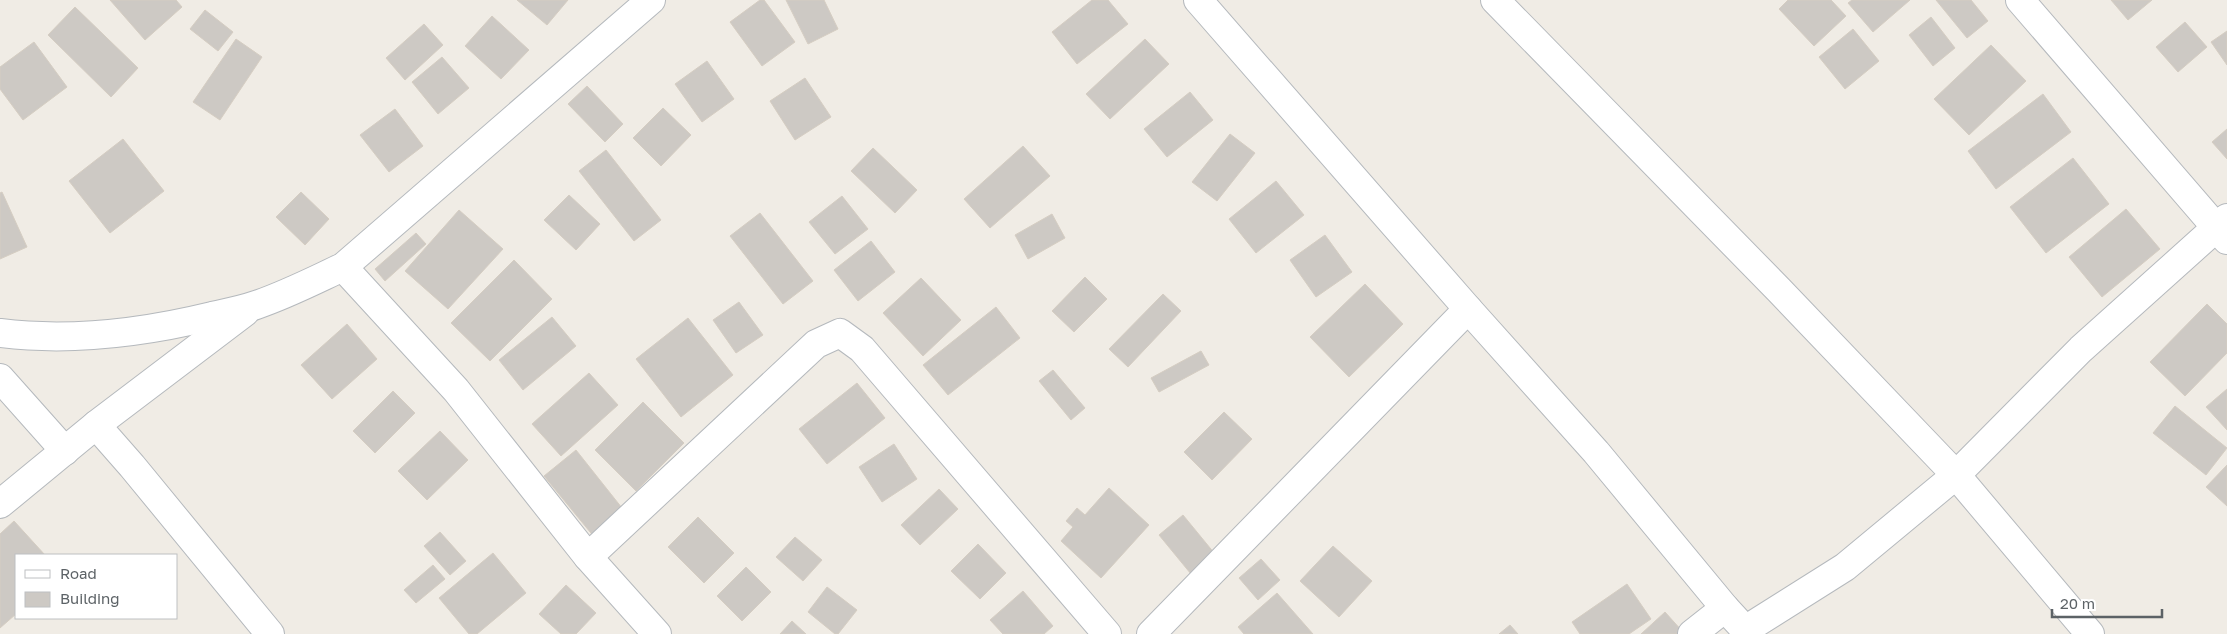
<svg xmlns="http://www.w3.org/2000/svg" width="2227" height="634" viewBox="0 0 2227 634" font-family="'Golos Text',sans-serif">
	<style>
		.building { fill: #cdc9c4; stroke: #d5cdc2 }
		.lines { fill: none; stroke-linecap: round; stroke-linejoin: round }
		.street-casing { stroke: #b5b9bd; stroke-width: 30 }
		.street { stroke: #fff; stroke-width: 28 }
	</style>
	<rect width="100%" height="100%" fill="#f0ece5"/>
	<g class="building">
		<polygon points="110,0 176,0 182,7 145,40"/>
		<polygon points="517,0 568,0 547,25"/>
		<polygon points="760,0 764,0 795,42 762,66 730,22"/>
		<polygon points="786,0 824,0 838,29 808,44"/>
		<polygon points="1092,0 1108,0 1128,24 1077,64 1052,32"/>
		<polygon points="1788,0 1831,0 1846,16 1814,46 1779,9"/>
		<polygon points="1852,0 1910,0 1873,32 1848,3"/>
		<polygon points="1936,0 1971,0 1988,21 1967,38"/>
		<polygon points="2111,0 2152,0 2128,20"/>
		<polygon points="75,7 138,68 111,97 48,35"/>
		<polygon points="205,10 233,32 218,51 190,29"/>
		<polygon points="492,16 529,50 501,79 465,46"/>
		<polygon points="1931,17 1955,48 1933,66 1909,35"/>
		<polygon points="2185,22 2207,47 2178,72 2156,47"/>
		<polygon points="424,24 443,45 405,80 386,58"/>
		<polygon points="1853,29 1879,61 1845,89 1819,57"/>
		<polygon points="2227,31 2227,65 2211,42"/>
		<polygon points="236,39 262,57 220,120 193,102"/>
		<polygon points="1145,39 1169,64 1110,119 1086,94"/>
		<polygon points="34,42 67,87 23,120 0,89 0,67"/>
		<polygon points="1991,45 2026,81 1969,135 1934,99"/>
		<polygon points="442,57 469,88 438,114 412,82"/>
		<polygon points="707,61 734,99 702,122 675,84"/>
		<polygon points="805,78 831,117 795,140 770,101"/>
		<polygon points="587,86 623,124 605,142 568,104"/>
		<polygon points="1190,92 1213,120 1167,157 1144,129"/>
		<polygon points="2043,94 2071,132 1996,189 1968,151"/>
		<polygon points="663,108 691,135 661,166 633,138"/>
		<polygon points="395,109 423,146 389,172 360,135"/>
		<polygon points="2227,129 2227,159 2212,142"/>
		<polygon points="1230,134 1255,153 1217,201 1192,182"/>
		<polygon points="123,139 164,191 110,233 69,181"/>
		<polygon points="1023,146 1050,176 990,228 964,199"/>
		<polygon points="873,148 917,190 895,213 851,171"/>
		<polygon points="606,150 661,220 634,241 579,171"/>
		<polygon points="2073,158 2109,204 2046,253 2010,207"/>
		<polygon points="1276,181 1304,215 1256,253 1229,219"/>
		<polygon points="2,192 27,247 0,259 0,193"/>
		<polygon points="301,192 329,219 305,245 276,217"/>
		<polygon points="569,195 600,224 576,250 544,220"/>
		<polygon points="842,196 868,229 835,254 809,222"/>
		<polygon points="2126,209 2160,249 2102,297 2069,257"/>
		<polygon points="459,210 503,249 448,309 405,271"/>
		<polygon points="760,213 813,281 783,304 730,236"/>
		<polygon points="1052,214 1065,238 1028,259 1015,235"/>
		<polygon points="416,233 426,244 385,281 375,269"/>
		<polygon points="1325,235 1352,272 1316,297 1290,260"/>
		<polygon points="871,241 895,272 858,301 834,270"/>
		<polygon points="514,260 552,299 490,361 451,323"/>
		<polygon points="1085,277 1107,299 1074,332 1052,311"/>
		<polygon points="921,278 961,320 923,356 883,313"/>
		<polygon points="1365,284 1403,324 1349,377 1310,337"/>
		<polygon points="1163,294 1181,311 1128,367 1109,349"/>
		<polygon points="739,302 763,335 736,353 713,320"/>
		<polygon points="2207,304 2227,324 2227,353 2185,396 2150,362"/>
		<polygon points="996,307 1020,338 948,395 923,365"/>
		<polygon points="552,317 576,346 523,390 499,360"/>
		<polygon points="688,318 733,375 681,417 636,359"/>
		<polygon points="347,324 377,359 332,399 301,365"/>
		<polygon points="1201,351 1209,365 1159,392 1151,378"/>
		<polygon points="1053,370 1085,408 1071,420 1039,381"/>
		<polygon points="589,373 618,405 561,456 532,424"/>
		<polygon points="857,383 885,418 827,464 799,429"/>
		<polygon points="2227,389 2227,430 2206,407"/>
		<polygon points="393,391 415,413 375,453 353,431"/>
		<polygon points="643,402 684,443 636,491 595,450"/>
		<polygon points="2175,406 2227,448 2206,475 2153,433"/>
		<polygon points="1224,412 1252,439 1212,480 1184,452"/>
		<polygon points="440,431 468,460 427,500 398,471"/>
		<polygon points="894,444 917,479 882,502 859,467"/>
		<polygon points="576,450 626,513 595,538 544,476"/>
		<polygon points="2227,465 2227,506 2206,487"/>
		<polygon points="1109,488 1149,525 1101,578 1061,541 1073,527 1066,521 1077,508 1085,515"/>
		<polygon points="939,489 958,509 920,545 901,525"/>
		<polygon points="1183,515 1215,554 1191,574 1159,535"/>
		<polygon points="698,517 734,553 704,583 668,547"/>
		<polygon points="14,521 45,555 16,555 16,614 0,628 0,534"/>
		<polygon points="440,532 466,561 450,575 424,546"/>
		<polygon points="795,537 822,560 803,581 776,557"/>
		<polygon points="978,544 1006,573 980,599 951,571"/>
		<polygon points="1333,546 1372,581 1339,617 1300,581"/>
		<polygon points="493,553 526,593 477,634 469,634 439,598"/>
		<polygon points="1261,559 1280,580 1258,600 1239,578"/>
		<polygon points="433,565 445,579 416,603 404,590"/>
		<polygon points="746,567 771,592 742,621 717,596"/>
		<polygon points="1627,584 1651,619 1629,634 1580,634 1572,622"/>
		<polygon points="566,585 596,613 576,634 561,634 539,614"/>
		<polygon points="827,587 857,610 838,634 835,634 808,612"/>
		<polygon points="1023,591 1053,626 1044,634 1003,634 990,620"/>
		<polygon points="1277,593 1313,634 1244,634 1238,627"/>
		<polygon points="1665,612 1683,632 1681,634 1641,634"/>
		<polygon points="792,621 806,634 780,634"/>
		<polygon points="1510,625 1518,634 1499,634"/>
	</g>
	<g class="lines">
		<g class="street-casing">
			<g id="street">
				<polyline points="1198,0 1468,309 1596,452 1725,608 1749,634"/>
				<polyline points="1495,0 1779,290 1956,475 2090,634"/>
				<polyline points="2020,0 2227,240"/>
				<polyline points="343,267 456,390 588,557 657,634"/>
				<path d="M 0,333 C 71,342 142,333 212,316 C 226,313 242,310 256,305 C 286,295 315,280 343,267 L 651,0"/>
				<polyline points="0,378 65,451"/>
				<polyline points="96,425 132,466 270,634"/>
				<polyline points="0,504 96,425 245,312"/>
				<polyline points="588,557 816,344 840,333 862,349 1107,634"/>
				<polyline points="1745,630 1845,567 1956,475 2081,349 2227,218"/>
				<polyline points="1151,634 1468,309"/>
				<polyline points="1692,634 1725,608"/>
			</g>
		</g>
		<use href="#street" class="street"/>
	</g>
	<rect x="15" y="554" width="162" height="65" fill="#ffffff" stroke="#bec0c2"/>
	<rect x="25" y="570" width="25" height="8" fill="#ffffff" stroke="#bec0c2"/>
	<text x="60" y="579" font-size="15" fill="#5c6266">Road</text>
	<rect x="25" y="592" width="25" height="15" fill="#cdc9c4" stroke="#bec0c2"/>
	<text x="60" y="604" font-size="15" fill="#5c6266">Building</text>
	<path d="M2052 609v8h110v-8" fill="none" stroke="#5c6266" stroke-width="2.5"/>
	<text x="2060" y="609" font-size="15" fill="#5c6266" stroke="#ffffff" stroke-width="4" paint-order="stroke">20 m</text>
</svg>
